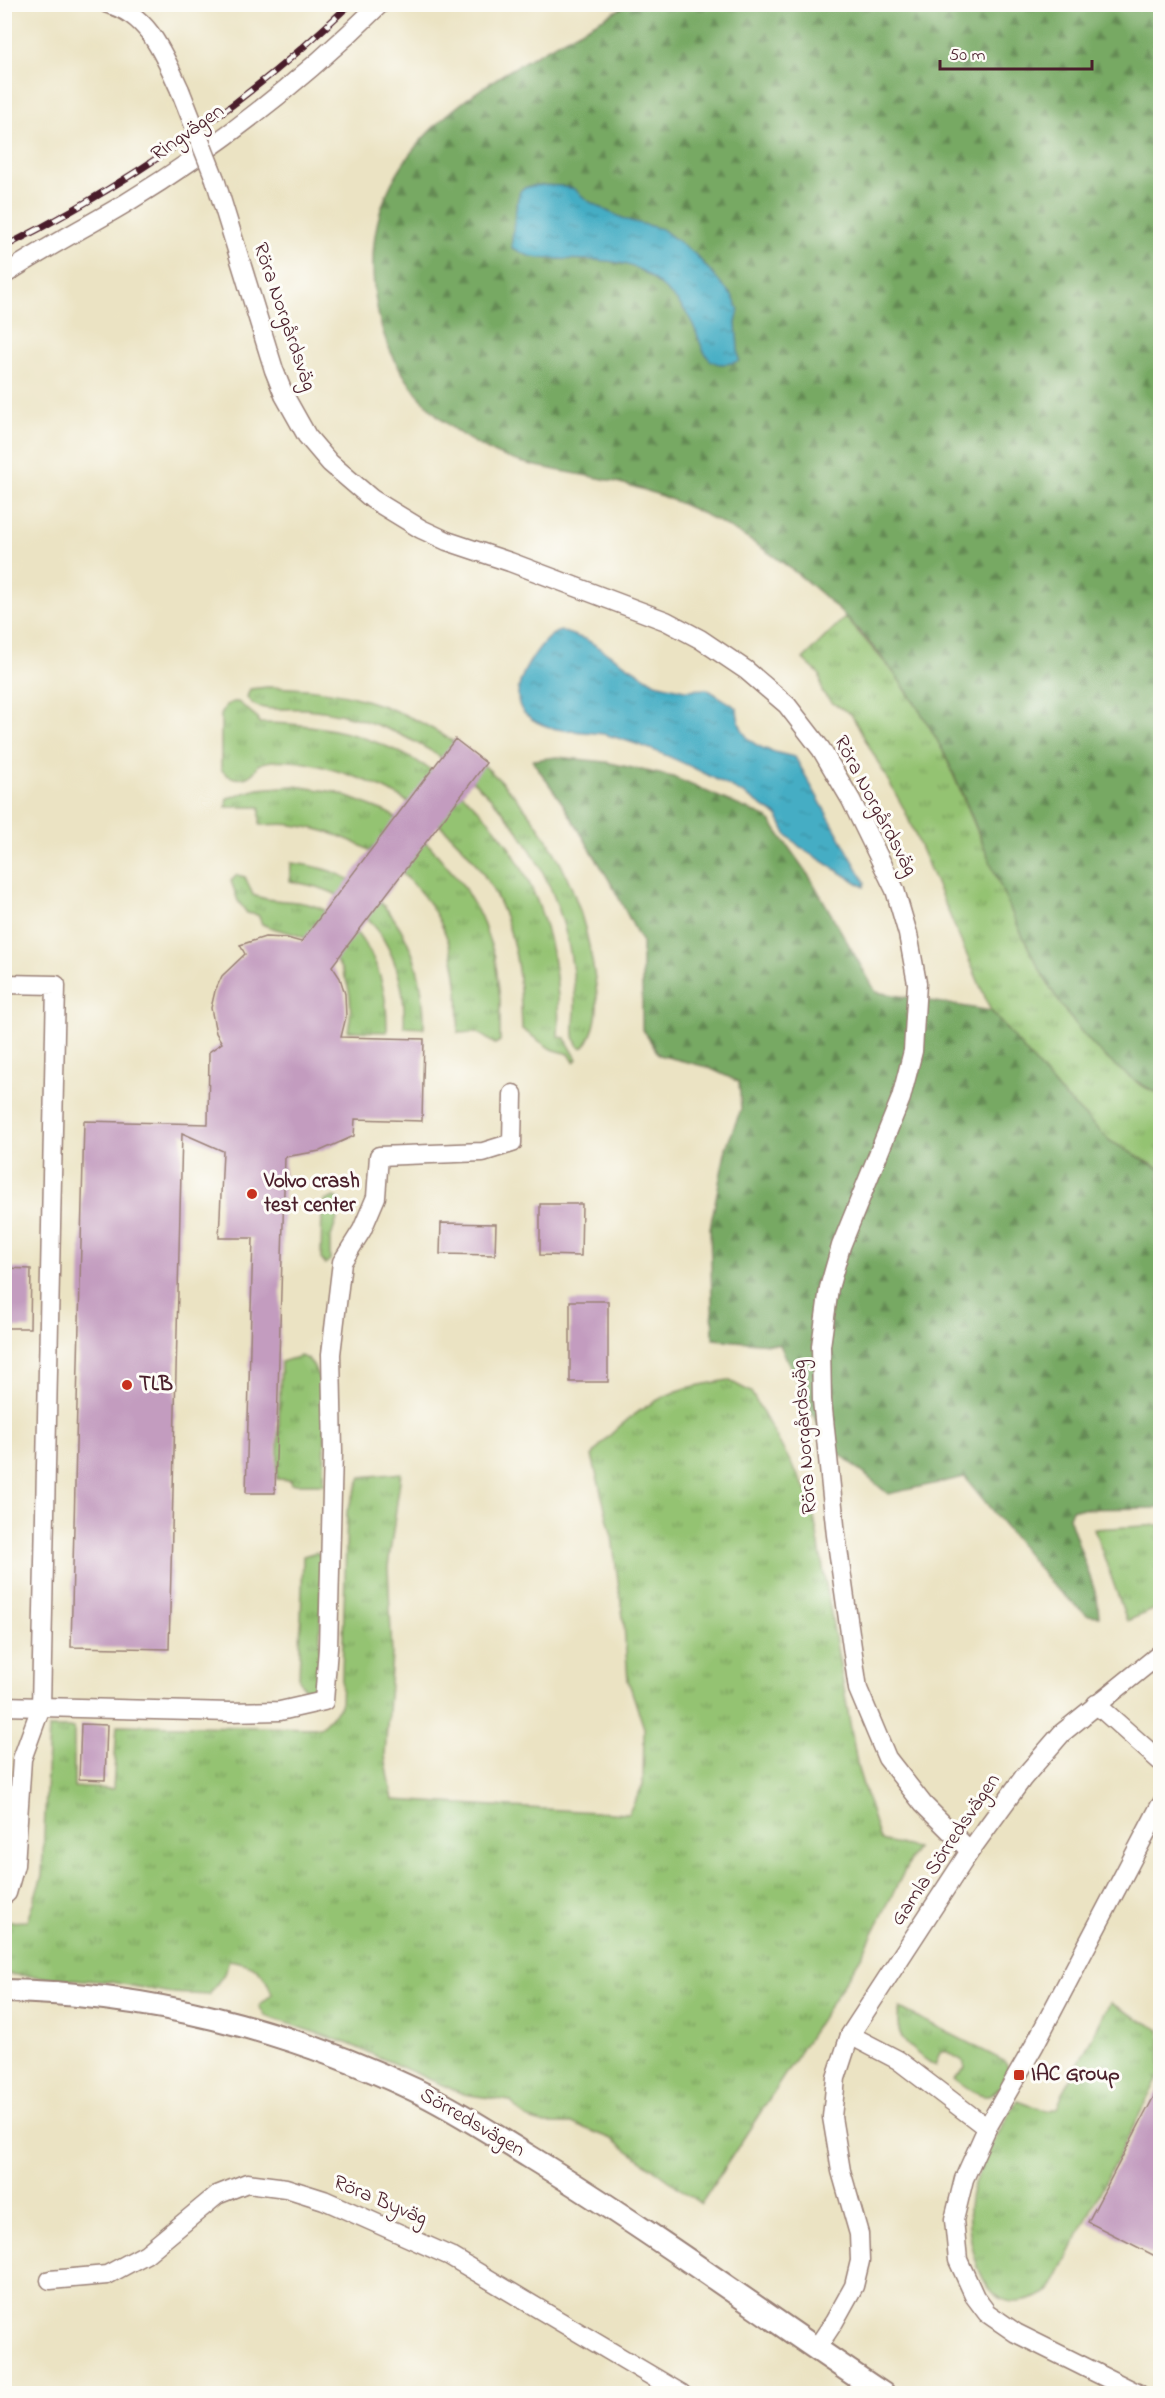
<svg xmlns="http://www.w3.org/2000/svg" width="1165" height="2398" viewBox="0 0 1165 2398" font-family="'Indie Flower',sans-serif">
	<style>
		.grass { fill: url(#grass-tufts); stroke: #6f714e; stroke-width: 1.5 }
		.forest { fill: url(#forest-firs); stroke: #606448; stroke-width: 1.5 }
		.water { fill: url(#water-ripples); stroke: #476678; stroke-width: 1.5 }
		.building { fill: #c39cbf }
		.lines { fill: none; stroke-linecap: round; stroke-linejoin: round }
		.minor-casing { stroke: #9a8177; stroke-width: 21 }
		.tertiary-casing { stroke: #9a8177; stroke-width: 26 }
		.minor { stroke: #fff; stroke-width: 18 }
		.tertiary { stroke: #fff; stroke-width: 22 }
		.rail-casing { stroke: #4a1f2b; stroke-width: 7 }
		.rail { stroke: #fdfcf7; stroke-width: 4.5; stroke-dasharray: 14; stroke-linecap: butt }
		.minor-bridge-casing { stroke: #9a8177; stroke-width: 21; stroke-linecap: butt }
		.minor-bridge { stroke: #fff; stroke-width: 18 }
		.poi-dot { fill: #c8321e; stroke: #fdfcf7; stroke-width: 2 }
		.labels { text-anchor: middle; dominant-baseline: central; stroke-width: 6; stroke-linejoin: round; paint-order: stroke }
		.street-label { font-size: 21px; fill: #4a1f2b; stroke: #fdfcf7 }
		.poi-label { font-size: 21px; font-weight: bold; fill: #4a1f2b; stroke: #fdfcf7; text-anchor: start }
	</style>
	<defs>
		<pattern id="grass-tufts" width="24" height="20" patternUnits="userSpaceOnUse" patternTransform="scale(1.5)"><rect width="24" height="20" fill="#94c372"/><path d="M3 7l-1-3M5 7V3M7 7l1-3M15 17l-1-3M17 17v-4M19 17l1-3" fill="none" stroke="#7b9e5e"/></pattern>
		<pattern id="forest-firs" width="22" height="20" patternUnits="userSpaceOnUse" patternTransform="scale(1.5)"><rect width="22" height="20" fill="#77a964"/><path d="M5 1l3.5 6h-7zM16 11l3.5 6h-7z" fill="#648953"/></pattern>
		<pattern id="water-ripples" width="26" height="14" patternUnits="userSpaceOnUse" patternTransform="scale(1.5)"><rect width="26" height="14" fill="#44adc4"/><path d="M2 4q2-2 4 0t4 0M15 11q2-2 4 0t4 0" fill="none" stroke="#3b8c9f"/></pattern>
	</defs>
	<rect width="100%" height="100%" fill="#fdfcf7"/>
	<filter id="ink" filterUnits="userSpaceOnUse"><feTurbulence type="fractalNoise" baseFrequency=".0167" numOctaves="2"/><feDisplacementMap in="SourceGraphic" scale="12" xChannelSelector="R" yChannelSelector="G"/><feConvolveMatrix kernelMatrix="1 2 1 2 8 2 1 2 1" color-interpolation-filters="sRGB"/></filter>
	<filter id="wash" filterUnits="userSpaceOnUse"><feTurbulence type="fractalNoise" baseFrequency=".008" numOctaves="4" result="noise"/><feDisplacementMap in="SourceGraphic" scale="24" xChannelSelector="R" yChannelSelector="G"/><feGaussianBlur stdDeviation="1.35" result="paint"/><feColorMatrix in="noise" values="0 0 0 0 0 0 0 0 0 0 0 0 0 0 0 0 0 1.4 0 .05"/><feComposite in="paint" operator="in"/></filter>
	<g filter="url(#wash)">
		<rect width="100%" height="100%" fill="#ebe3c3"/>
		<g class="grass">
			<polygon points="845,617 895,674 929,725 944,753 1012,913 1052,990 1075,1024 1140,1085 1160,1094 1160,1169 1110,1141 1058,1090 991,1011 904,809 851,714 831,702 822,692 820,675 803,659"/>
			<path d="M 267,687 C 300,688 333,690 365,700 C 481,735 567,831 590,950 C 596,981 605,1020 584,1047 L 580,1048 C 578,1046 576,1043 575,1040 C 572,1032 575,1018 575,1009 C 576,997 574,984 573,972 C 563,888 516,807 445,760 C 404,732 355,713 306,709 C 289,707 255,715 247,697 L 250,689 Z"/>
			<path d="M 233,702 L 238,702 L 258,718 L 259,723 C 291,723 323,726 354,735 C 490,774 566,899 558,1037 L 565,1038 L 577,1059 L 574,1062 L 569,1054 L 551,1049 L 522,1029 C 521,1001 520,974 514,947 C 494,856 421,794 334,770 C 315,764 277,755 258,765 C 252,781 232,783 221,769 L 221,715 L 226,705 Z"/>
			<path d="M 294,786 L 335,792 L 389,813 L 430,846 L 462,884 L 481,917 L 495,957 L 500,1000 L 500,1041 L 495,1044 L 477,1032 L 458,1033 C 460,1001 458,969 447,938 C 424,875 357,832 292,825 C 282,823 271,825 260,825 L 260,807 L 226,807 L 227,798 L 258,789 Z"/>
			<path d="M 291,863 C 383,871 425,942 424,1028 L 404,1027 C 407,973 383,915 331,892 C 318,886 304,884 290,881 Z"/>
			<path d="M 237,875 L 245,877 L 253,895 C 270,903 289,899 308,904 C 368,920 388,976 387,1032 L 348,1031 C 356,995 346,957 310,940 C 295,932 277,931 262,924 L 258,915 L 247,913 L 238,901 L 231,881 Z"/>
			<polygon points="334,1197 339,1200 340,1210 330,1240 330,1260 325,1264 321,1259 322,1208 325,1201"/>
			<polygon points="300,1356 308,1359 313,1365 326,1393 324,1484 291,1484 291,1480 277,1479 281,1362"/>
			<path d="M 728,1380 L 751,1392 L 811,1499 L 858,1769 L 880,1840 L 916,1848 L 861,1957 L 701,2204 L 612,2139 L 574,2124 L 545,2124 L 526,2118 L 510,2101 L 463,2094 L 349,2044 L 265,2016 L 259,2006 L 272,1994 C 263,1969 255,1964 229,1960 L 224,1974 L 209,1995 L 171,1993 L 111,1982 L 5,1974 L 5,1922 L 27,1921 L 42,1876 L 49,1728 L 74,1728 L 74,1787 L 113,1789 L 117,1725 L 320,1728 L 341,1706 L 347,1511 L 361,1477 L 401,1473 L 388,1567 L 392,1654 L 385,1756 L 393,1800 L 628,1814 L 643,1785 L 644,1728 L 628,1680 L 624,1625 L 612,1537 L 592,1456 C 611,1429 646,1403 677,1391 C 693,1385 712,1383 728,1380 Z"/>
			<polygon points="1160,1525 1160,1607 1127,1621 1094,1529"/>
			<path d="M 316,1552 L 322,1557 L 319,1676 L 311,1690 C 304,1690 301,1686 299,1679 L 303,1556 Z"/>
			<path d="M 1110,2003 L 1160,2030 L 1160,2074 L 1050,2291 C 1005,2317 984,2295 973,2250 C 968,2229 966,2208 973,2186 C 984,2156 1002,2128 1017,2100 L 1047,2111 L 1057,2108 L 1064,2091 Z"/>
			<path d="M 900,2008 L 1004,2061 L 1010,2070 C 993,2106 982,2098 954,2079 L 965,2068 L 963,2061 L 944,2050 L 940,2052 L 935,2066 C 913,2051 891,2039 900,2008 Z"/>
		</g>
		<g class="forest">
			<path d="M 627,5 L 1160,5 L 1160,1094 C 1037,1039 998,861 942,749 C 923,714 901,680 875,649 C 810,572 715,506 616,482 C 568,470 520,469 477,444 C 429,418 389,367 378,313 C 342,136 502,76 627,5 Z"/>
			<polygon points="557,757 606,762 673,777 768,818 811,879 876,992 991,1011 1058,1090 1110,1141 1160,1169 1160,1508 1072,1509 1069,1517 1097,1597 1099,1616 1087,1615 1053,1586 965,1477 888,1494 826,1442 780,1345 713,1339 710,1228 726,1148 741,1109 739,1082 707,1067 659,1055 642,1028 642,943 611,883 563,804 532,760"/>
		</g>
		<g class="water">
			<path d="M 540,185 L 562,186 L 574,189 L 588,201 L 605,210 L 627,220 L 662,229 L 696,255 L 733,297 L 739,310 L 736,323 L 739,361 C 705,372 705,352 694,327 C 687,311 674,296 660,285 C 654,280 648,274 642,271 C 609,254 568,263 533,257 C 526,256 519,251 512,248 C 511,242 517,194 521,190 C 526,186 534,186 540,185 Z"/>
			<path d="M 561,631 L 587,640 L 655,683 L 685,690 L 707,689 L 737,708 C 739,745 763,750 795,757 L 865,882 L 864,887 L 800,847 L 786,834 L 777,815 C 764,809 755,800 742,793 C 706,774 669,754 630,742 C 621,739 612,736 603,734 C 577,730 547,734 525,714 C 511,700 521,676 529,663 C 536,652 548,633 561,631 Z"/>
		</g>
		<g id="blocks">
			<g class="building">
				<polygon points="455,739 486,763 332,966 340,978 345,994 346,1017 341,1037 424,1039 422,1121 355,1119 354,1136 320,1151 285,1157 275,1493 246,1493 253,1238 219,1238 223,1151 182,1133 169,1649 71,1647 84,1121 208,1124 209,1052 222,1043 216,1033 211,1008 215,991 222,976 245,954 240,945 265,937 287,938 301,942"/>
				<polygon points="540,1204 582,1204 581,1256 540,1255"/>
				<polygon points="441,1223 496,1224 495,1255 440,1254"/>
				<polygon points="4,1268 31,1269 30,1328 4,1328"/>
				<rect x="570" y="1301" width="38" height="81"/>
				<polygon points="81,1724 107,1725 105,1780 79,1779"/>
				<polygon points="1161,2083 1161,2259 1088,2222"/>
			</g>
		</g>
	</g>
	<g filter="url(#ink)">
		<use href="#blocks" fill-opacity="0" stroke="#9a8177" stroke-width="1.5"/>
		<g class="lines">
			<g class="minor-casing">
				<g id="minor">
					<path d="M 108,4 C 149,14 164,56 180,90"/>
					<polyline points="215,179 274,370 284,395 307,436 330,463 372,499 421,529 447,541 510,562 666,621 700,639 746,670 787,705 821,749 851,800 895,890 908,934 917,983 913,1051 901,1098 841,1246 829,1288 821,1346 822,1400 836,1535 858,1689 887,1758 923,1804 970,1851"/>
					<path d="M 4,275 C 43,249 86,227 126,203 C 218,147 303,80 380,4"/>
					<polyline points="4,984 56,985 41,1707 22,1759 15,1865 7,1893 4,1895"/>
					<polyline points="1096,1704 1160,1761"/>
					<polyline points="4,1706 230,1712 280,1711 324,1701 328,1648 333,1452 331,1354 342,1262 362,1230 376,1197 379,1156 483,1152 512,1143 513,1094"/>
					<polyline points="850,2035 898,2060 987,2128 1034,2046 1160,1806"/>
					<polyline points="987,2128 964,2179 954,2220 958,2260 975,2297 987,2313 1016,2333 1139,2394"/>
					<polyline points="50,2280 107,2275 146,2254 217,2195 247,2183 286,2188 324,2200 450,2256 682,2394"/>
					<polyline points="816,2349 834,2322 854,2286 860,2261 859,2234 841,2171 832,2117 836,2078 850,2035 970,1851 1023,1778 1062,1733 1160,1654"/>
				</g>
			</g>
			<g class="tertiary-casing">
				<path id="tertiary" d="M 4,1991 C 146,1993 287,2029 415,2090 C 455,2109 492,2134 530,2157 C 651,2231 765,2315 883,2394"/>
			</g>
			<use href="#minor" class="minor"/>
			<use href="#tertiary" class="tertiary"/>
			<g class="rail-casing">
				<path id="rail" d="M 4,247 C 130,183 249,102 350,4"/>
			</g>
			<use href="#rail" class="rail"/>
			<g class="minor-bridge-casing">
				<polyline id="minor-bridge" points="180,90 215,179"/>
			</g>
			<use href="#minor-bridge" class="minor-bridge"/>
		</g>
	</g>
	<g class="poi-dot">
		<circle cx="252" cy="1194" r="6"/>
		<circle cx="127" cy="1385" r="6"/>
		<rect x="1013" y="2069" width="12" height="12" rx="3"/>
	</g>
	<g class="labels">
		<g class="street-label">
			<text transform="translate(188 133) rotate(-35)">Ringvägen</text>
			<text transform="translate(284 317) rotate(71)">Röra Norgårdsväg</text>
			<text transform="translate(875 806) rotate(62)">Röra Norgårdsväg</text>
			<text transform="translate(805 1437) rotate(-94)">Röra Norgårdsväg</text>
			<text transform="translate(946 1850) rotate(-56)">Gamla Sörredsvägen</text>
			<text transform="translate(472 2123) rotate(30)">Sörredsvägen</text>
			<text transform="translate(380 2201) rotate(23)">Röra Byväg</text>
		</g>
		<g class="poi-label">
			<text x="264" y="1182">Volvo crash<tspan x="264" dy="24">test center</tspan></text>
			<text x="139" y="1385">TLB</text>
			<text x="1031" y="2075">IAC Group</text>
		</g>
	</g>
	<rect width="1165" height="2398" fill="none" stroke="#fdfcf7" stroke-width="24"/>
	<path d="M940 60v9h152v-9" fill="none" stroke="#4a1f2b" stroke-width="3"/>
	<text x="949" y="60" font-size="18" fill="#4a1f2b" stroke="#fdfcf7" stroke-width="4.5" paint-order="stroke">50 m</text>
</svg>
